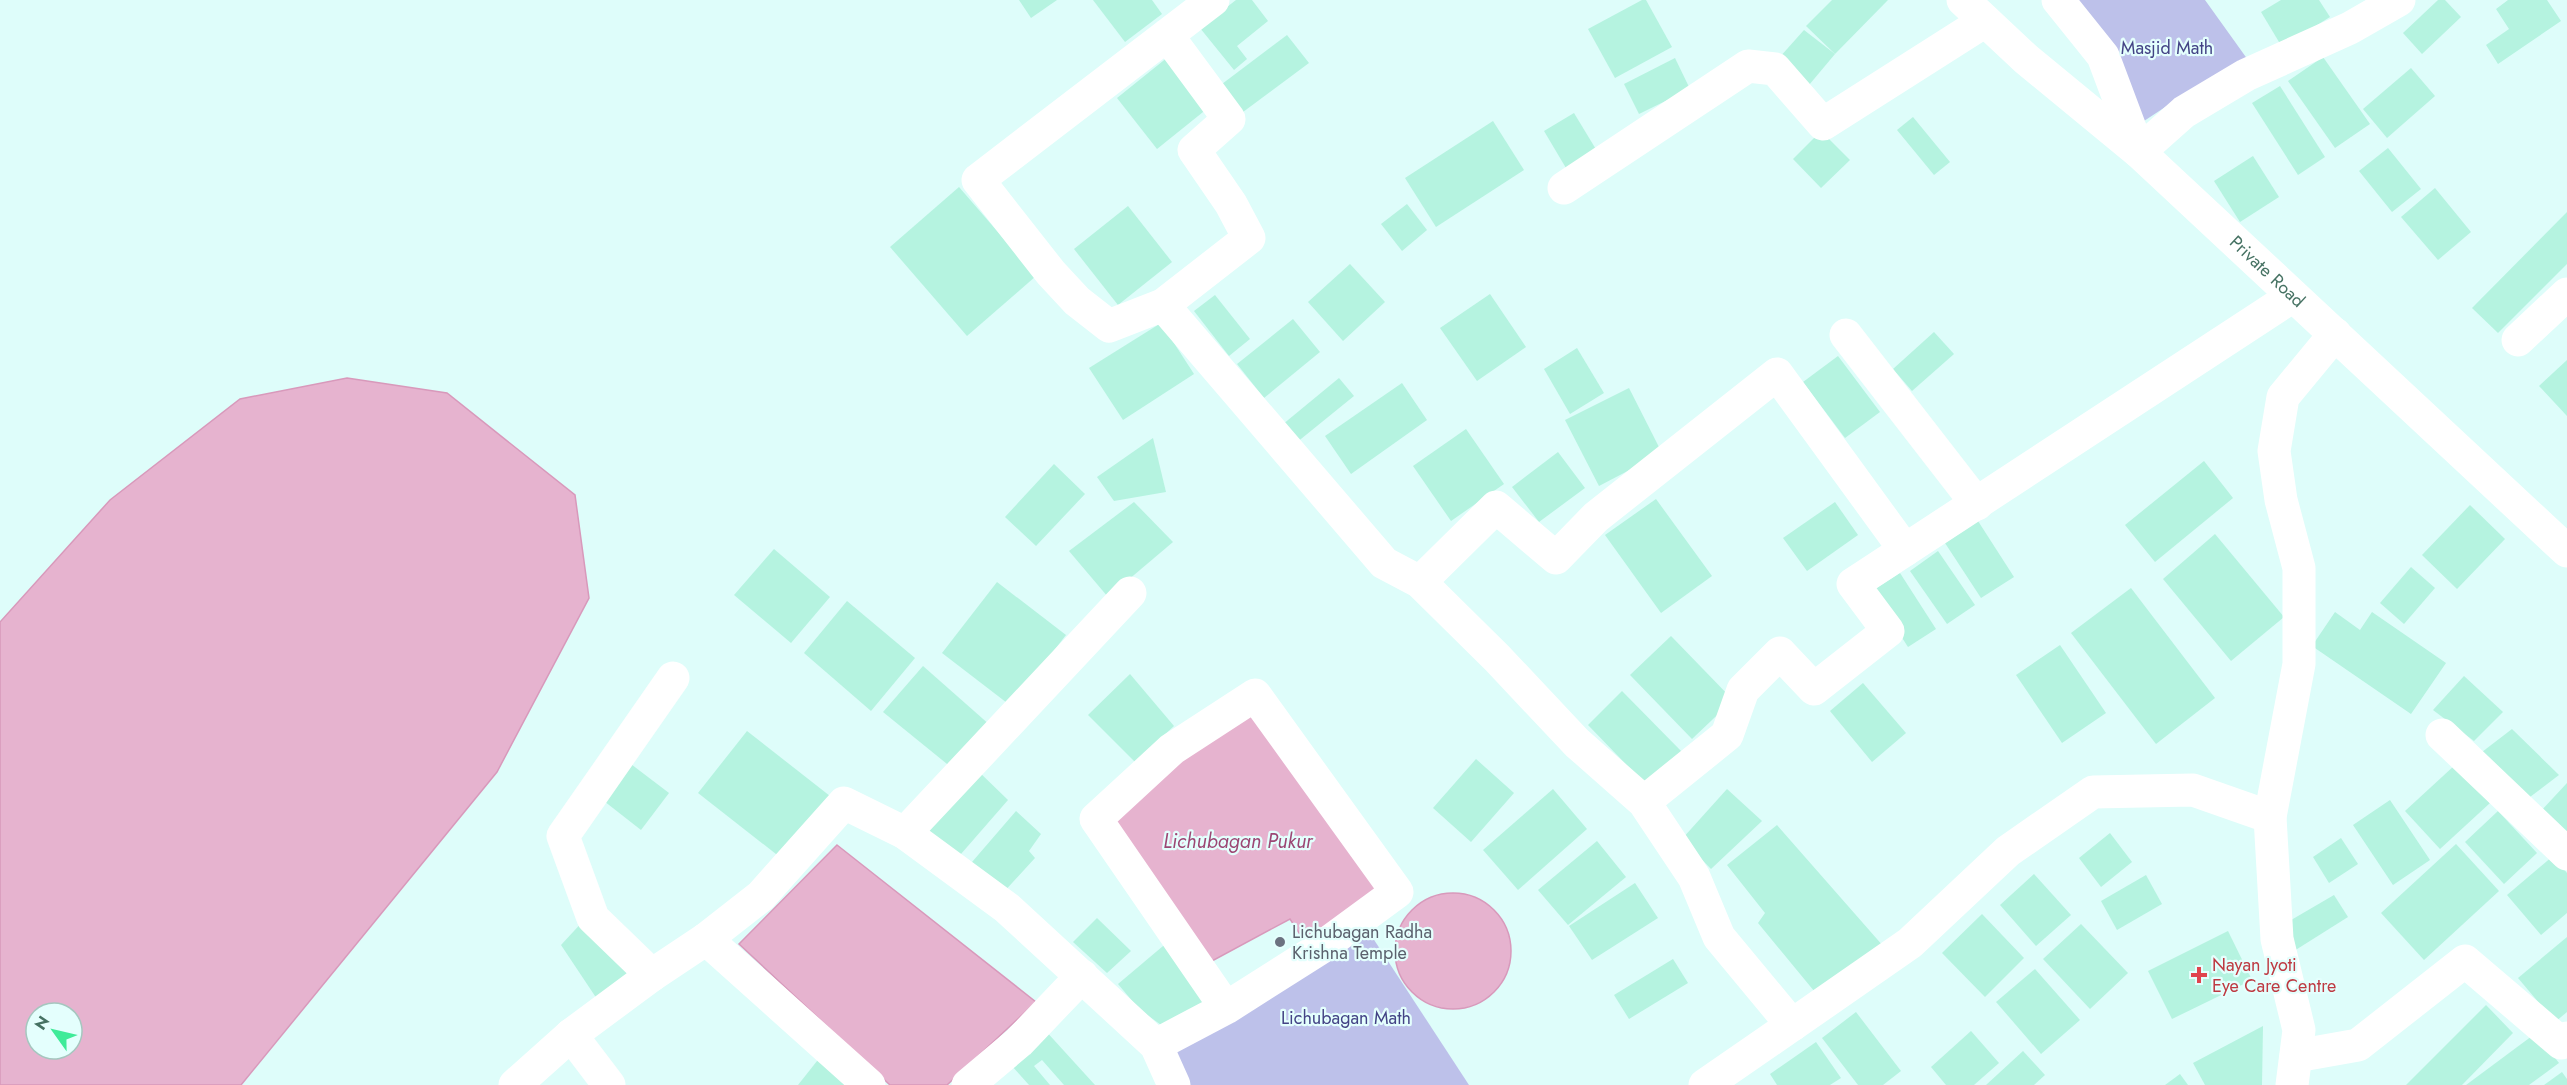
<svg xmlns="http://www.w3.org/2000/svg" width="2567" height="1085" viewBox="0 0 2567 1085" font-family="Jost,sans-serif">
	<style>
		.green { fill: #bdc1ea }
		.water { fill: #e6b3cf; stroke: #d899bb; stroke-width: 1.5; fill-rule: evenodd }
		.building { fill: #b5f3e0 }
		.lines { fill: none; stroke-linecap: round; stroke-linejoin: round }
		.minor { stroke: #fff; stroke-width: 33 }
		.worship-dot { fill: #6b7280; stroke: #e4fffd; stroke-width: 2 }
		.health-dot { fill: #e0444e; stroke: #e4fffd; stroke-width: 2 }
		.labels { text-anchor: middle; dominant-baseline: central; stroke-width: 4.5; stroke-linejoin: round; paint-order: stroke }
		.park-label { font-size: 18px; fill: #434385; stroke: #e4fffd }
		.street-label { font-size: 18px; fill: #467263; stroke: #e4fffd }
		.worship-label { font-size: 18px; fill: #5b616d; stroke: #e4fffd; text-anchor: start }
		.health-label { font-size: 18px; fill: #be3a42; stroke: #e4fffd; text-anchor: start }
		.water-label { font-size: 20px; font-style: italic; fill: #9c4774; stroke: #e4fffd }
	</style>
	<rect width="100%" height="100%" fill="#defdfa"/>
	<g class="green">
		<polygon points="2073,0 2205,0 2248,60 2185,94 2144,121"/>
		<polygon points="1365,926 1469,1085 1185,1085 1168,1047"/>
	</g>
	<g class="water">
		<path d="M 347,378 L 447,393 L 575,495 L 589,598 L 497,772 L 241,1085 L 0,1085 L 0,622 L 110,500 L 240,399 ZM 36,1013 L 72,1013 L 72,1049 L 36,1049 Z"/>
		<polygon points="1252,710 1389,891 1326,938 1319,928 1303,939 1290,919 1212,961 1114,823 1176,756"/>
		<polygon points="837,845 1036,1002 947,1085 890,1085 739,944"/>
		<circle cx="1453" cy="951" r="58"/>
	</g>
	<g class="building">
		<polygon points="1019,0 1057,0 1031,18"/>
		<polygon points="1093,0 1152,0 1162,14 1125,42"/>
		<polygon points="1236,0 1252,0 1268,21 1237,46 1247,59 1234,70 1200,28"/>
		<polygon points="1642,0 1646,0 1672,47 1615,78 1588,29"/>
		<polygon points="1832,0 1888,0 1835,54 1806,26"/>
		<polygon points="2281,0 2319,0 2330,17 2282,47 2261,12"/>
		<polygon points="2438,0 2445,0 2461,17 2422,54 2403,33"/>
		<polygon points="2508,0 2547,0 2561,21 2498,64 2486,45 2509,29 2496,9"/>
		<polygon points="1804,30 1835,54 1809,85 1779,58"/>
		<polygon points="1287,35 1309,63 1239,115 1218,87"/>
		<polygon points="1168,57 1208,108 1157,149 1117,98"/>
		<polygon points="2323,57 2370,124 2335,148 2288,81"/>
		<polygon points="1675,58 1690,89 1639,114 1624,84"/>
		<polygon points="2411,68 2435,96 2387,138 2363,109"/>
		<polygon points="2280,86 2325,157 2298,175 2252,103"/>
		<polygon points="1574,113 1597,151 1566,168 1544,131"/>
		<polygon points="1913,117 1950,162 1934,175 1897,130"/>
		<polygon points="1493,121 1524,170 1436,227 1405,178"/>
		<polygon points="1821,131 1850,160 1821,188 1793,159"/>
		<polygon points="2388,148 2421,189 2392,212 2359,171"/>
		<polygon points="2253,156 2279,197 2240,222 2214,181"/>
		<polygon points="959,187 1036,276 967,336 890,247"/>
		<polygon points="2435,188 2471,232 2438,260 2401,217"/>
		<polygon points="1407,204 1427,230 1402,251 1381,224"/>
		<polygon points="1128,206 1172,262 1118,305 1074,249"/>
		<polygon points="2567,212 2567,264 2498,333 2472,308"/>
		<polygon points="1350,264 1385,302 1343,341 1308,302"/>
		<polygon points="1490,294 1526,347 1477,381 1440,328"/>
		<polygon points="1215,295 1250,339 1229,356 1194,311"/>
		<polygon points="1293,319 1320,352 1264,398 1237,364"/>
		<polygon points="1161,323 1194,374 1123,420 1089,368"/>
		<polygon points="1934,332 1954,354 1912,391 1893,369"/>
		<polygon points="1577,348 1604,393 1570,414 1544,369"/>
		<polygon points="1838,356 1880,412 1845,438 1803,382"/>
		<polygon points="2567,360 2567,416 2539,386"/>
		<polygon points="1339,378 1354,396 1296,443 1282,425"/>
		<polygon points="1402,383 1427,420 1351,474 1325,436"/>
		<polygon points="1629,388 1662,453 1599,486 1565,420"/>
		<polygon points="1466,429 1504,484 1451,521 1413,466"/>
		<polygon points="1153,438 1166,492 1114,501 1097,477"/>
		<polygon points="1558,452 1585,488 1539,522 1512,487"/>
		<polygon points="2204,461 2233,498 2155,562 2125,525"/>
		<polygon points="1054,464 1085,494 1036,546 1005,517"/>
		<polygon points="1656,499 1712,576 1661,613 1605,535"/>
		<polygon points="1134,502 1173,542 1108,597 1069,551"/>
		<polygon points="1835,502 1858,535 1807,571 1783,538"/>
		<polygon points="2470,505 2505,539 2457,589 2422,555"/>
		<polygon points="1978,521 2014,577 1981,598 1945,543"/>
		<polygon points="2215,534 2284,617 2231,661 2163,579"/>
		<polygon points="774,549 830,597 791,643 734,595"/>
		<polygon points="1938,551 1975,605 1947,624 1910,571"/>
		<polygon points="2411,567 2435,588 2404,624 2380,603"/>
		<polygon points="1900,573 1936,629 1908,647 1872,591"/>
		<polygon points="997,582 1066,635 1011,706 942,653"/>
		<polygon points="2131,588 2215,698 2156,744 2071,633"/>
		<polygon points="847,601 915,658 871,711 804,653"/>
		<polygon points="2335,612 2360,630 2372,612 2446,663 2411,714 2312,646"/>
		<polygon points="1671,636 1733,700 1692,739 1630,675"/>
		<polygon points="2060,645 2106,713 2062,743 2016,675"/>
		<polygon points="923,666 991,726 952,768 883,712"/>
		<polygon points="1130,674 1174,726 1135,762 1088,715"/>
		<polygon points="2464,676 2503,712 2474,741 2433,710"/>
		<polygon points="1863,683 1906,733 1872,762 1830,711"/>
		<polygon points="1622,691 1683,753 1648,787 1588,725"/>
		<polygon points="2512,729 2559,775 2530,797 2482,752"/>
		<polygon points="747,731 830,796 781,858 698,793"/>
		<polygon points="623,758 669,793 641,830 595,794"/>
		<polygon points="1476,759 1514,793 1471,842 1433,808"/>
		<polygon points="2455,765 2490,803 2440,849 2405,811"/>
		<polygon points="976,769 1008,800 954,862 922,833"/>
		<polygon points="2567,783 2567,833 2539,813"/>
		<polygon points="1553,789 1587,829 1518,890 1483,850"/>
		<polygon points="1727,789 1762,821 1711,869 1682,839"/>
		<polygon points="2390,800 2430,860 2393,885 2353,825"/>
		<polygon points="1016,811 1041,834 1029,851 1035,858 1002,894 966,869"/>
		<polygon points="2498,811 2537,853 2504,884 2465,842"/>
		<polygon points="1777,825 1884,947 1819,997 1758,923 1765,913 1727,865"/>
		<polygon points="2110,833 2132,862 2101,887 2079,858"/>
		<polygon points="2341,838 2358,864 2329,883 2313,857"/>
		<polygon points="1597,841 1626,877 1568,925 1538,890"/>
		<polygon points="2456,844 2499,891 2424,960 2381,913"/>
		<polygon points="2553,856 2567,873 2567,913 2541,935 2507,895"/>
		<polygon points="2034,874 2071,915 2036,946 2000,905"/>
		<polygon points="2146,875 2162,904 2117,930 2101,901"/>
		<polygon points="1635,883 1658,918 1592,960 1569,926"/>
		<polygon points="2334,895 2348,917 2294,951 2286,923"/>
		<polygon points="1982,914 2024,958 1985,997 1942,953"/>
		<polygon points="586,918 640,974 599,1002 561,945"/>
		<polygon points="1097,918 1131,951 1107,973 1073,942"/>
		<polygon points="2081,924 2128,973 2090,1009 2043,959"/>
		<polygon points="2228,931 2252,980 2172,1019 2148,971"/>
		<polygon points="2567,937 2567,1012 2555,1022 2518,978"/>
		<polygon points="1169,941 1211,1005 1168,1030 1139,1009 1118,984"/>
		<polygon points="1673,959 1688,983 1629,1019 1614,995"/>
		<polygon points="2035,969 2080,1020 2041,1054 1996,1002"/>
		<polygon points="2486,1005 2513,1033 2462,1085 2406,1085"/>
		<polygon points="1856,1012 1901,1071 1883,1085 1858,1085 1822,1038"/>
		<polygon points="2263,1026 2262,1085 2205,1085 2193,1063"/>
		<polygon points="1044,1029 1095,1085 1064,1085 1042,1060 1034,1066 1050,1085 1029,1085 1011,1065"/>
		<polygon points="1971,1031 1999,1063 1974,1085 1946,1085 1931,1067"/>
		<polygon points="2536,1033 2559,1063 2529,1085 2466,1085"/>
		<polygon points="1816,1042 1841,1078 1830,1085 1777,1085 1770,1074"/>
		<polygon points="2023,1051 2045,1075 2034,1085 1986,1085"/>
		<polygon points="821,1056 858,1085 798,1085"/>
		<polygon points="2562,1072 2567,1079 2567,1085 2544,1085"/>
		<polygon points="2180,1074 2188,1085 2165,1085"/>
	</g>
	<g class="lines">
		<g class="minor">
			<path id="s1" d="M 1963,0 L 2026,59 L 2139,152 L 2567,551"/>
			<polyline points="2058,0 2103,56 2139,152 2184,112 2246,75 2350,28 2399,0"/>
			<polyline points="1167,35 1229,119 1194,150 1231,204 1249,238 1163,305 1109,326 1077,301 1051,273 978,180 1213,0"/>
			<polyline points="1564,188 1748,66 1775,69 1823,124 1985,21"/>
			<polyline points="1163,305 1384,563 1420,582 1497,658 1577,743 1644,802 1694,877 1719,937 1792,1025 1705,1085"/>
			<polyline points="1846,335 1977,504"/>
			<polyline points="2518,340 2567,294"/>
			<polyline points="1420,582 1496,507 1556,558 1596,517 1777,374 1905,550"/>
			<polyline points="2442,735 2567,854"/>
			<polyline points="1644,802 1727,735 1743,690 1780,653 1814,689 1888,631 1853,584 2293,296"/>
			<polyline points="905,833 1130,593"/>
			<polyline points="706,939 761,896 844,803 905,833 1007,908 1156,1045 1174,1085"/>
			<polyline points="652,975 593,918 563,836 673,678"/>
			<polyline points="1792,1025 1910,943 2008,851 2093,792 2193,790 2270,817"/>
			<polyline points="571,1035 609,1085"/>
			<polyline points="1156,1045 1226,1008 1322,947 1397,892 1255,695 1172,749 1096,819 1226,1008"/>
			<polyline points="2296,1056 2358,1045 2465,961 2561,1043 2567,1038"/>
			<polyline points="515,1085 571,1035 652,975 706,939 869,1085"/>
			<polyline points="968,1085 1019,1042 1082,976"/>
			<polyline points="2292,1085 2299,1030 2277,939 2270,817 2299,664 2299,568 2281,500 2274,451 2283,397 2335,334"/>
		</g>
	</g>
	<circle class="worship-dot" cx="1280" cy="942" r="6"/>
	<path class="health-dot" d="M2196 966h6v6h6v6h-6v6h-6v-6h-6v-6h6z"/>
	<g class="labels">
		<g class="park-label">
			<text x="2167" y="48">Masjid Math</text>
			<text x="1346" y="1018">Lichubagan Math</text>
		</g>
		<g class="street-label">
			<text stroke="none"><textPath href="#s1" startOffset="408">Private Road</textPath></text>
		</g>
		<g class="worship-label">
			<text x="1292" y="932">Lichubagan Radha<tspan x="1292" dy="21">Krishna Temple</tspan></text>
		</g>
		<g class="health-label">
			<text x="2212" y="965">Nayan Jyoti<tspan x="2212" dy="21">Eye Care Centre</tspan></text>
		</g>
		<g class="water-label">
			<text x="1238" y="841">Lichubagan Pukur</text>
		</g>
	</g>
	<g transform="translate(54 1031) rotate(304)"><circle r="28" fill="#e4fffd" stroke="#a5c7bf" stroke-width="1.5"/>
	<path d="M0-4.5L10 22L0 15L-10 22Z" fill="#3feb99"/>
	<text y="-9" font-size="16" font-weight="bold" text-anchor="middle" fill="#467263">N</text>
	</g>
</svg>
